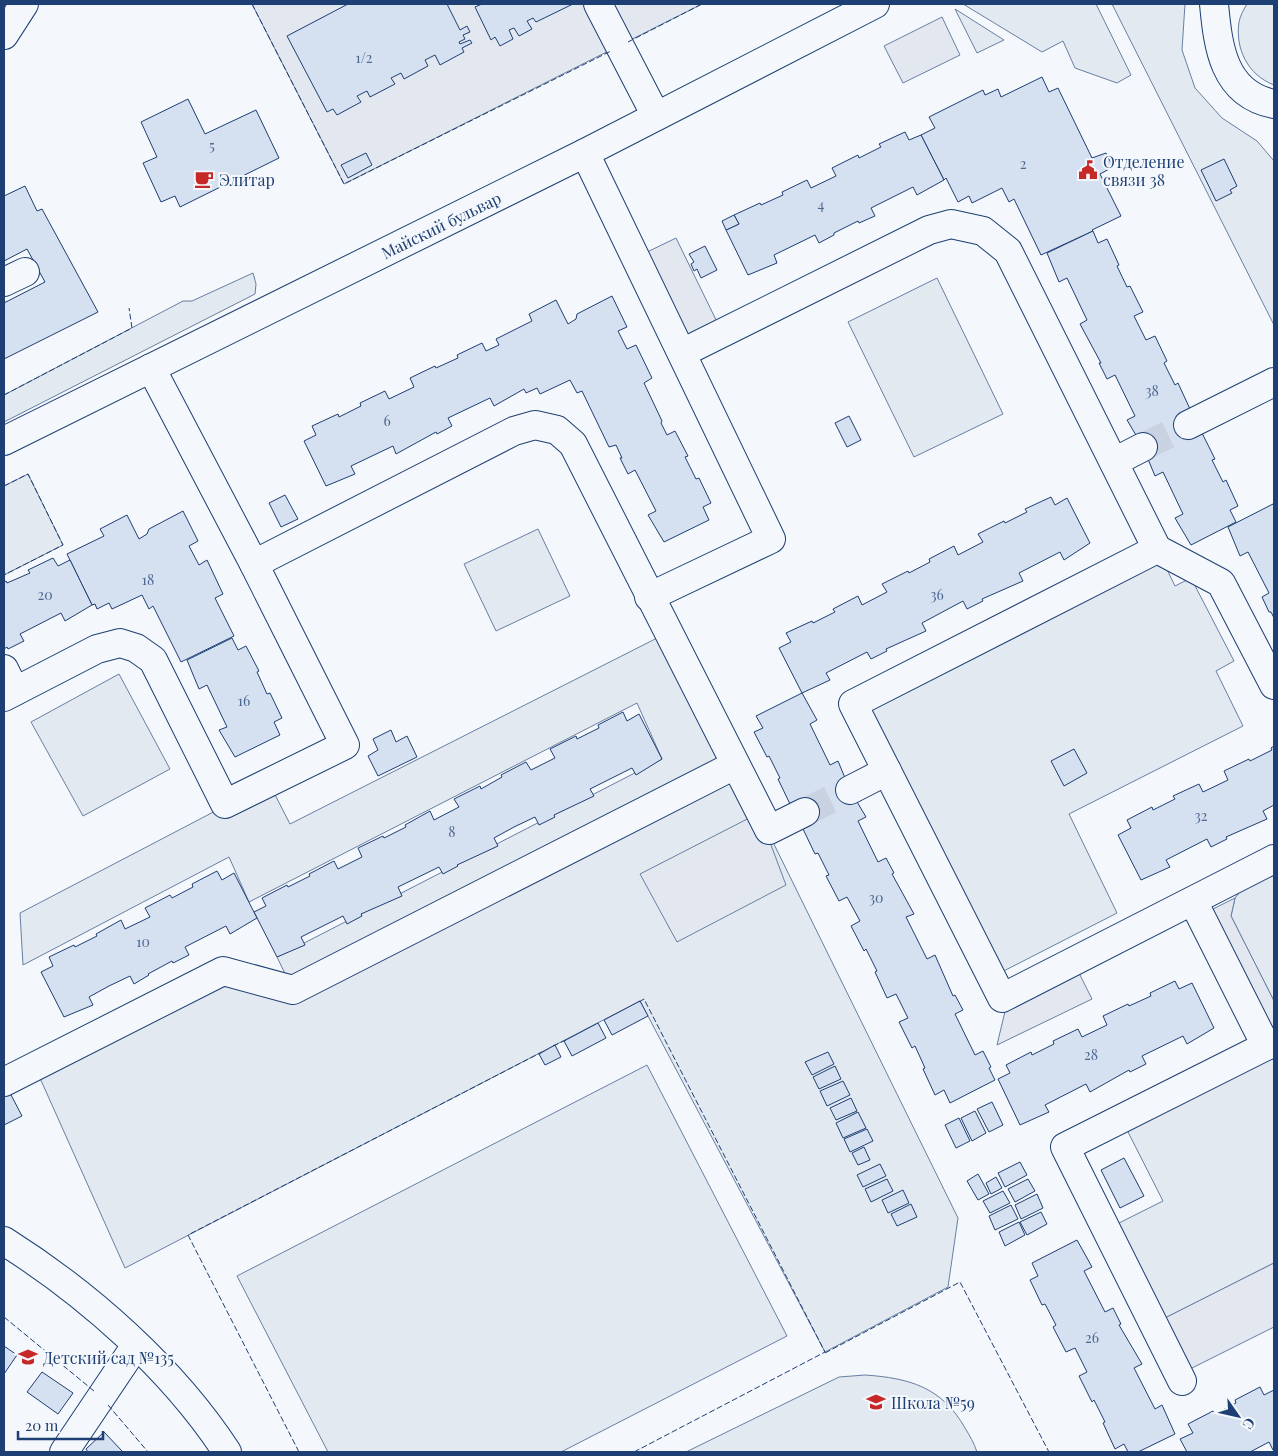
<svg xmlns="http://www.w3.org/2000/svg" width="1278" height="1456" viewBox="0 0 1278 1456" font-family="'Playfair Display',serif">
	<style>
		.green { fill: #e3e9f0; stroke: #687fa3 }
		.parking { fill: #e3e8f0; stroke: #687fa3 }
		.building { fill: #d5e0f0; stroke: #1d3f73 }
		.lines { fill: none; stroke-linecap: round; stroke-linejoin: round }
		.minor-tunnel { stroke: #c9d2e0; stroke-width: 28; stroke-dasharray: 28 14; stroke-linecap: butt }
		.minor-casing { stroke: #1d3f73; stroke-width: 30 }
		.major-casing { stroke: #1d3f73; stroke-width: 30 }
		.minor { stroke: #f4f7fb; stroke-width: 28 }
		.major { stroke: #f4f7fb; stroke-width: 28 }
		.fence { stroke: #1d3f73; stroke-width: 1; stroke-dasharray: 6 2.5; stroke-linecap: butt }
		.labels { text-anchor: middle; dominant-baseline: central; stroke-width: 4; stroke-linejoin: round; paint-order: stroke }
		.number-label { font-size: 14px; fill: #4b6792 }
		.poi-label { font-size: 16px; fill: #1d3f73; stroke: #f4f7fb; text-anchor: start }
		.street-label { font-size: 16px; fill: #1d3f73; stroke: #f4f7fb }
	</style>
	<rect width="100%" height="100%" fill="#f4f7fb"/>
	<g class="green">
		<polygon points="963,4 1096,4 1131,75 1117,83 1075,68 1063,41 1042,52"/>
		<polygon points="1112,4 1185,4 1182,50 1195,88 1222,118 1257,141 1274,161 1274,325"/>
		<path d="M 1247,4 L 1274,4 L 1274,85 C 1248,75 1235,49 1239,22 C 1240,16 1244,9 1247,4 Z"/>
		<polygon points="955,9 1004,40 977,53"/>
		<polygon points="253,273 256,284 255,294 4,422 4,395 183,301 192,301"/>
		<polygon points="937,278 1003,414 914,457 848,322"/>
		<polygon points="28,474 63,545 4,575 4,486"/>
		<polygon points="538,529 570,596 496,631 464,564"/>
		<polygon points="1157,549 1175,586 1191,578 1234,661 1216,671 1243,726 1069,814 1117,913 992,977 853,704"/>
		<polygon points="667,633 735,765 958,1218 948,1287 825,1352 640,1001 125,1268 35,1067 223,971 290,984 277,957 662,759 637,703 249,902 229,857 23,965 20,913 269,783 290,824"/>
		<polygon points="119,674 170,769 83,816 31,722"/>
		<polygon points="1274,870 1274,1001 1231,916 1235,898 1246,884"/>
		<polygon points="1274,1052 1274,1263 1161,1320 1113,1226 1163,1201 1126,1128"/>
		<polygon points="647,1065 787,1336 561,1452 328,1452 237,1276"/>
		<path d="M 865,1375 C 909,1378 942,1387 965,1428 C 970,1436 974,1443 977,1452 L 686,1452 L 839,1377 Z"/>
	</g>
	<g class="parking">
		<polygon points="252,4 702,4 344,184"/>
		<polygon points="942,17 960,55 903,83 884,46"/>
		<polygon points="676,238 720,328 685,345 641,255"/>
		<polygon points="759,813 786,885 677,942 640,874"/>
		<polygon points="1235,898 1231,916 1274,1001 1274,1031 1203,914"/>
		<polygon points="1077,969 1092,999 997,1045 1007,1003"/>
		<polygon points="1274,1263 1274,1327 1186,1371 1161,1320"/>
	</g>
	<g class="building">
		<polygon points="348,4 447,4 460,30 467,26 470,32 463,35 465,39 459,42 460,44 470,40 472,43 462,48 464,52 440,65 435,55 425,60 428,66 404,79 401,73 391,78 395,84 370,97 367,91 357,96 361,102 337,115 333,109 327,112 287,36"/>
		<polygon points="482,4 573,4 536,22 533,18 527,21 532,29 519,36 514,28 509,30 513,39 500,46 495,37 491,40 475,7"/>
		<polygon points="1042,77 1049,92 1058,88 1092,158 1106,153 1113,167 1100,174 1121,216 1092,230 1093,231 1041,255 1014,199 1009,202 1002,188 972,203 969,196 958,202 946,178 944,180 921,135 935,128 929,117 983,90 985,95 998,89 1001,97"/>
		<polygon points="188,99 205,134 256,110 279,158 180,207 175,196 161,202 143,163 157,157 141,122"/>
		<polygon points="905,132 909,140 921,135 944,180 917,195 913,187 871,208 875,216 859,223 858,221 834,233 834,235 819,243 815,235 774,255 777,263 748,275 726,230 739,224 734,215 760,203 761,205 783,195 782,192 807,180 811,188 836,176 832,168 858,155 859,158 881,147 879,144"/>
		<polygon points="366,153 372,165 348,178 341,165"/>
		<polygon points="1224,159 1237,186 1230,190 1232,193 1216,201 1201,170"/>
		<polygon points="25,186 37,211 42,209 98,312 4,359 4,303 45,282 27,249 4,261 4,196"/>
		<polygon points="734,215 739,224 726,230 722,221"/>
		<polygon points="1093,231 1098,243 1107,239 1119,265 1117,266 1127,287 1130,286 1143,312 1134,316 1146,340 1155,336 1167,361 1164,363 1175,385 1178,383 1190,409 1182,413 1194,437 1202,433 1215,459 1212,460 1223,482 1226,480 1238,506 1230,510 1236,522 1191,545 1175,518 1183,514 1163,472 1155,476 1143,447 1127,420 1135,416 1115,375 1107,379 1099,363 1101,363 1080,324 1087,320 1067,278 1059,282 1047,253"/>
		<polygon points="705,246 717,270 701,278 697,269 694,271 691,264 694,262 689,254"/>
		<polygon points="612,296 627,327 618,331 627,349 636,345 652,378 644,383 662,421 661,423 667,435 675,431 688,456 685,457 696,479 699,478 711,503 703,507 709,520 664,542 648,515 656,511 635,470 628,474 620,458 622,458 616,445 609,447 582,391 577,393 570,380 540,394 537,388 526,393 524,389 494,406 490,398 448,418 452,426 437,434 436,432 396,454 393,446 351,466 355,474 326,486 304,441 316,435 312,426 338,414 339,417 361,406 360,403 385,391 389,399 414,387 410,378 435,366 436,368 458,358 457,355 482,343 486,351 499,345 496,339 532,321 529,314 556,300 568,324 576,319 577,314"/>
		<polygon points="849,416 861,440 847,447 835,423"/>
		<polygon points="285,495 298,519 281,527 269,503"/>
		<polygon points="1051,497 1055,505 1067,498 1090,543 1064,560 1060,552 1019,573 1023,581 982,599 983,601 967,609 963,601 922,623 926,631 886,649 887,651 871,659 867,652 826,673 830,680 802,693 779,648 791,642 786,633 812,621 813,623 835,612 833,609 858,596 862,605 887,592 882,584 908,571 909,573 930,562 929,559 954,546 958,555 983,542 978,534 1004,521 1005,523 1027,512 1025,509"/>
		<polygon points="1273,504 1274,507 1274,618 1271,612 1269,612 1262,597 1269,593 1248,552 1240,556 1228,527"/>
		<polygon points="183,511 198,541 189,546 199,565 207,560 223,594 215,598 234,636 181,662 153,606 149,609 142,595 112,609 109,603 97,609 95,604 92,605 67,554 104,536 100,529 127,515 139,539 147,534 149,529"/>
		<polygon points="53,558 58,566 70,560 92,605 65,621 61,613 20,634 24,641 8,649 7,647 4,649 4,582 6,581 7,583 30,573 28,570"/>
		<polygon points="232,638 238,650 246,646 259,671 257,672 267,694 270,693 282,718 274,722 280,735 235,757 219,730 227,727 207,685 199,689 187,660"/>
		<polygon points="802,693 817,720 810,724 830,765 838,761 850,790 866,817 858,821 878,862 886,858 894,873 892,874 914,914 906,917 927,959 935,955 953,996 955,995 963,1010 955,1014 975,1055 983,1051 991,1067 989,1068 995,1080 950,1103 944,1090 935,1095 923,1069 925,1068 915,1046 912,1048 899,1022 908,1018 896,994 887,998 875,972 877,971 866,949 864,951 851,926 860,921 847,897 839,901 826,876 829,875 818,853 815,854 803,829 811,825 805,812 790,804 778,779 780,778 769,756 767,757 754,732 763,728 756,716"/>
		<polygon points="623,712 627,721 639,714 662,759 636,775 632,768 590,789 594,796 554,815 555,817 539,825 535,817 514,827 494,838 498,846 457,865 458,866 443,874 439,867 398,887 402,896 361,914 362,916 347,924 343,916 301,937 305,945 277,957 254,912 266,906 262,898 287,885 288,887 310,876 309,874 334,861 338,869 362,857 358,848 383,836 384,838 406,827 405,825 430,811 434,820 459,807 454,799 480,786 481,789 502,777 501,775 526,762 531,770 555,758 550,749 576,736 577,739 599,728 598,725"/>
		<polygon points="391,730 396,742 407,736 417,757 378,776 368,756 378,750 373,739"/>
		<polygon points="1274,746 1274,805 1263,811 1267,819 1226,837 1227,839 1211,847 1207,839 1166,860 1170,867 1141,880 1118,835 1131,828 1127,820 1152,807 1153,810 1175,799 1173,796 1199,784 1203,792 1228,780 1224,771 1249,759 1250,761 1272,750 1271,748"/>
		<polygon points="1074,749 1087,773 1064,786 1051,761"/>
		<polygon points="217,871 222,880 234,873 257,918 230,934 226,926 185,947 189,955 173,963 172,961 148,974 149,975 134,984 130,976 109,986 89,997 93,1005 64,1017 41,972 53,966 49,957 74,945 75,947 97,936 96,934 121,920 125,929 150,917 145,908 170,895 172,898 193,887 192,884"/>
		<polygon points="1175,981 1179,989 1192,983 1214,1028 1187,1044 1183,1036 1142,1056 1146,1064 1130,1072 1129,1070 1090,1092 1086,1084 1045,1105 1049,1112 1020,1125 998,1079 1010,1073 1006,1065 1031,1052 1032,1055 1054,1044 1053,1041 1078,1029 1082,1037 1107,1025 1103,1016 1128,1004 1129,1006 1151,996 1150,993"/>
		<polygon points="640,1001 648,1016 612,1035 604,1020"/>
		<polygon points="598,1023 606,1038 572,1056 564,1041"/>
		<polygon points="555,1045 561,1057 545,1065 539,1054"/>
		<polygon points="828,1052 834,1064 812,1075 805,1062"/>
		<polygon points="835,1066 841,1079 819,1089 813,1077"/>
		<polygon points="843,1081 850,1095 827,1106 820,1091"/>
		<polygon points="10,1093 22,1116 4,1125 4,1096"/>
		<polygon points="851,1098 857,1111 836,1120 830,1108"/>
		<polygon points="992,1102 1003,1125 989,1132 977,1109"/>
		<polygon points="975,1111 986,1133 972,1141 961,1118"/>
		<polygon points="858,1112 866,1128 843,1138 836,1123"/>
		<polygon points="959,1118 970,1141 956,1148 945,1125"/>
		<polygon points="867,1129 873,1141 850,1152 844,1139"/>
		<polygon points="864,1147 870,1160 858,1165 852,1153"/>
		<polygon points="1124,1158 1144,1196 1120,1208 1101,1170"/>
		<polygon points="1020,1162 1027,1175 1005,1187 998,1173"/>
		<polygon points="880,1164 886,1176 863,1187 857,1175"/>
		<polygon points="978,1174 989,1194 978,1200 967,1181"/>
		<polygon points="996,1177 1002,1188 991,1194 986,1183"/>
		<polygon points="887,1179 893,1191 871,1202 865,1189"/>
		<polygon points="1028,1179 1035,1191 1015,1202 1008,1189"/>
		<polygon points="903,1190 909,1203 888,1213 882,1200"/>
		<polygon points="1003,1191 1010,1203 990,1213 983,1201"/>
		<polygon points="1037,1194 1043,1208 1021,1219 1015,1205"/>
		<polygon points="911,1204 917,1217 897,1226 891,1214"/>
		<polygon points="1011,1205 1018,1219 995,1230 989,1216"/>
		<polygon points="1041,1212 1047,1224 1027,1235 1020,1222"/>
		<polygon points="1019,1222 1025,1235 1005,1246 999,1232"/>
		<polygon points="1077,1240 1092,1267 1084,1271 1105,1312 1113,1308 1121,1324 1119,1325 1142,1364 1134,1368 1155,1409 1162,1405 1175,1434 1138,1452 1128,1452 1124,1444 1115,1449 1103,1423 1105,1422 1094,1400 1092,1402 1079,1376 1087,1372 1075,1348 1066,1352 1053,1327 1056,1325 1045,1304 1042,1305 1030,1280 1038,1276 1032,1263"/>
		<polygon points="4,1346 17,1355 4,1374"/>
		<polygon points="42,1372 73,1393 58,1414 27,1392"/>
		<polygon points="1260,1387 1264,1395 1274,1390 1274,1449 1273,1450 1269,1442 1250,1452 1187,1452 1180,1439 1193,1433 1188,1424 1213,1411 1215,1414 1236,1403 1235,1400"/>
		<polygon points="104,1432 123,1452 88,1452 86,1449"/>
	</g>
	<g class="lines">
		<g class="minor-tunnel">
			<polyline points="1143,447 1188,425"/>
			<polyline points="805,812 850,790"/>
		</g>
		<g class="minor-casing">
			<g id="minor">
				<polyline points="598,4 656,116"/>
				<polyline points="4,35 24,4"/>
				<polyline points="585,153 771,539 649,597"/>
				<polyline points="4,282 25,272"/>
				<polyline points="682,353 929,230 951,224 983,231 1008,251 1157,549 1221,583 1274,685"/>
				<polyline points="1188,425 1274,382"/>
				<polyline points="1114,462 1143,447"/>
				<polyline points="1157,549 853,704 1002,998 1274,859"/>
				<polyline points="254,564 514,431 535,425 557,430 573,444 769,830 805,812"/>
				<polyline points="4,669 15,691"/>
				<polyline points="4,697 97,649 120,643 136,648 153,660 225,804 345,745 254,564 151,368"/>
				<polyline points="850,790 887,771"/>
				<polyline points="1193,901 1266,1046"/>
				<polyline points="4,1082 223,971 293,990 735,765"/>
				<path d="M 4,1241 C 88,1294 173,1369 227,1452"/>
				<polyline points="1182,1381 1065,1147 1274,1042"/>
				<polyline points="64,1452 136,1345"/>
			</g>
		</g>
		<g class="major-casing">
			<g id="major">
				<path d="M 1214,4 C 1218,46 1223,94 1274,104"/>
				<polyline points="4,441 585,153 875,4"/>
			</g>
		</g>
		<use href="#minor" class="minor"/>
		<use href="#major" class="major"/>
		<g class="fence">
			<polyline points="252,4 344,184 611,51"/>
			<polyline points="628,42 702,4"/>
			<polyline points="4,395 132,328 129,308"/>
			<polyline points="4,486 28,474 63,545 4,575"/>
			<polyline points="553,1046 566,1040"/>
			<polyline points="4,1317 94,1391"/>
			<polyline points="825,1353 960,1282 1049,1452"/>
			<polyline points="108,1405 148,1452"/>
			<polyline points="299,1452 188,1235 542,1052"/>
			<polyline points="634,1452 825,1352 644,999 637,1003"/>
		</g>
	</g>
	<defs>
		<g id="civic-bare" transform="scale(1.5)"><path d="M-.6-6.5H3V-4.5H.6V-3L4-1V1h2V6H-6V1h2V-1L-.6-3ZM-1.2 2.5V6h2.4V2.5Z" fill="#c62828" stroke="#f4f7fb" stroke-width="2.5" paint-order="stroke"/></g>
		<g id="cafe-bare" transform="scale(1.5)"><path d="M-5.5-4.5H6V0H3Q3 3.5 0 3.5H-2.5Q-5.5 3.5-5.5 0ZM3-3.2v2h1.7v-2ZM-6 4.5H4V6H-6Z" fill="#c62828" stroke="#f4f7fb" stroke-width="2.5" paint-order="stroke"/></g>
		<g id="school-bare" transform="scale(1.5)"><path d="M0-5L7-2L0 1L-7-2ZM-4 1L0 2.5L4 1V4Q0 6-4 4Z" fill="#c62828" stroke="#f4f7fb" stroke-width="2.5" paint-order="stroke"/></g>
	</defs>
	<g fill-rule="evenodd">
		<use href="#civic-bare" x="1088" y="170"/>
		<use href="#cafe-bare" x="204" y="179"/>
		<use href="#school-bare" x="28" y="1357"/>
		<use href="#school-bare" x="876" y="1402"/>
	</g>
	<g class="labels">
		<g class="number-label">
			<text x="364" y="57">1/2</text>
			<text x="212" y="145">5</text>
			<text x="1023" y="163">2</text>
			<text x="821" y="204">4</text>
			<text x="1152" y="390">38</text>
			<text x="387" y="420">6</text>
			<text x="148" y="579">18</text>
			<text x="45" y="594">20</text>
			<text x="937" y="594">36</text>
			<text x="244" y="700">16</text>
			<text x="1201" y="815">32</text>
			<text x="452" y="831">8</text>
			<text x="876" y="897">30</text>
			<text x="143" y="941">10</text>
			<text x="1091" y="1054">28</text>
			<text x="1092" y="1337">26</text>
		</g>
		<g class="poi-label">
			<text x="1103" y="161">Отделение<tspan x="1103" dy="18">связи 38</tspan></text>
			<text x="219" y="179">Элитар</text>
			<text x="43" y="1357">Детский сад №135</text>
			<text x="891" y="1402">Школа №59</text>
		</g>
		<g class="street-label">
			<text transform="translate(441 225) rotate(-26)">Майский бульвар</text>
		</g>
	</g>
	<rect width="1278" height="1456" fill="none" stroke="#1d3f73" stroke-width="10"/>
	<g transform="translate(1238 1416) rotate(124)" stroke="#f4f7fb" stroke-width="4" paint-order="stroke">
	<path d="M0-4L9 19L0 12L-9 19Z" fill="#1d3f73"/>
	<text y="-8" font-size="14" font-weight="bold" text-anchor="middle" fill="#1d3f73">С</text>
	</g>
	<path d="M18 1431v8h85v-8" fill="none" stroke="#1d3f73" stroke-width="2.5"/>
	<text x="25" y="1431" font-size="15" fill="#1d3f73" stroke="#f4f7fb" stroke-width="4" paint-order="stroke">20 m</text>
</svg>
